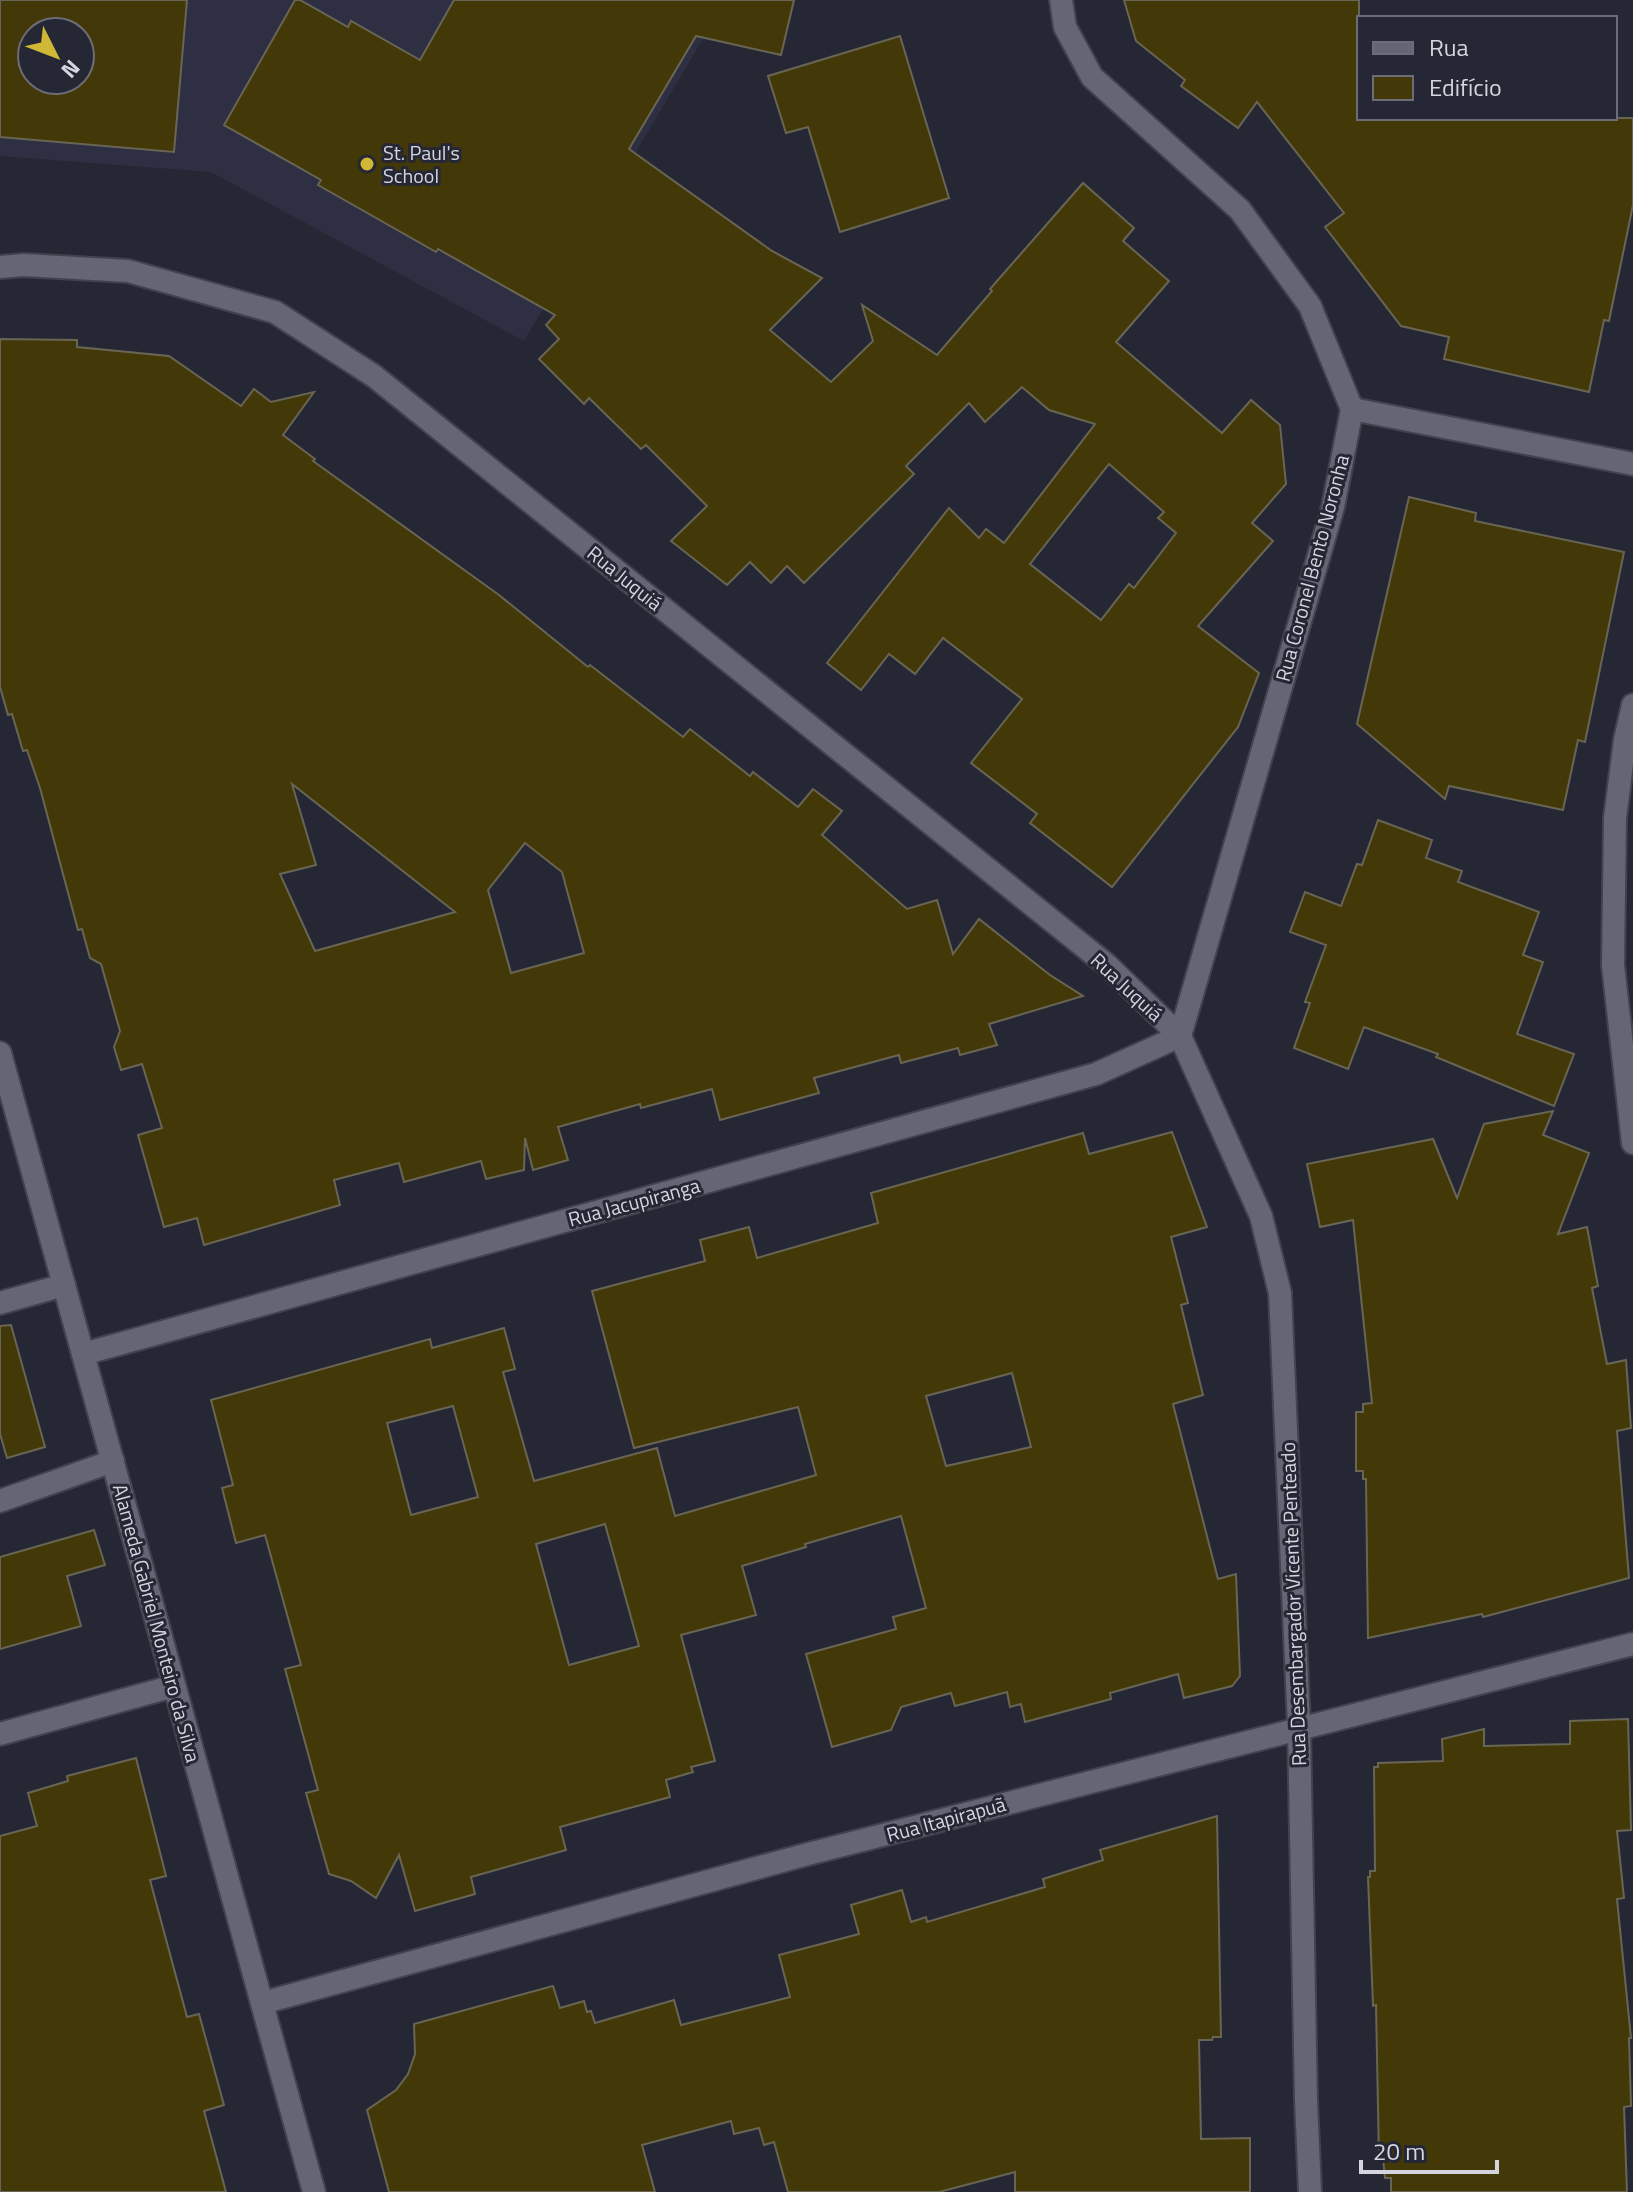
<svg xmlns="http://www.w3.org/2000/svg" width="1633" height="2192" viewBox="0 0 1633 2192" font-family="'Titillium Web',sans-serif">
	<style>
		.built { fill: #2e2f43; fill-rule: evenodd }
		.building { fill: #433908; stroke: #696555; stroke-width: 2; fill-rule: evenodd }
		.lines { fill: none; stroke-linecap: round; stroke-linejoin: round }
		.service-casing { stroke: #42424e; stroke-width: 26 }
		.minor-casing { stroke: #42424e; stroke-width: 26 }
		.tertiary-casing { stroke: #42424e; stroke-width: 26 }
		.service { stroke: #646575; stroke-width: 22 }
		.minor { stroke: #646575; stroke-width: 22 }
		.tertiary { stroke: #646575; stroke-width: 22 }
		.poi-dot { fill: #d0b736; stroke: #262734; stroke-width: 3 }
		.labels { text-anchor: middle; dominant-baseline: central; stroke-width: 6; stroke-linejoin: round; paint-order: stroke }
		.poi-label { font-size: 20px; fill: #d4d5de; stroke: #262734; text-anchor: start }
		.street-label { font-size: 20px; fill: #d4d5de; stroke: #262734 }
	</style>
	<rect width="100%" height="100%" fill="#262734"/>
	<path class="built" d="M 0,0 L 726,0 L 524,341 L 211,172 L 0,156 ZM 32,32 L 80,32 L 80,80 L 32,80 Z"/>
	<g class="building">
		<path d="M 0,0 L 187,0 L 174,152 L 0,137 ZM 32,32 L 80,32 L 80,80 L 32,80 Z"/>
		<path d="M 295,0 L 300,0 L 348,27 L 351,21 L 420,60 L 454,0 L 794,0 L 781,55 L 696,36 L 629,149 L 772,251 L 822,278 L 770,330 L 831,382 L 873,341 L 862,305 L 937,355 L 992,291 L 990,289 L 1083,183 L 1134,228 L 1123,241 L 1169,281 L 1116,342 L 1222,433 L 1251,400 L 1280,425 L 1286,484 L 1252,523 L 1273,541 L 1198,626 L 1259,673 L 1238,727 L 1112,887 L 1030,823 L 1037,814 L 971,763 L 1022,699 L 943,638 L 915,674 L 889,654 L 861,690 L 827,663 L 949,508 L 979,538 L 986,529 L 1004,543 L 1095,424 L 1049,410 L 1022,387 L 985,422 L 969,403 L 906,466 L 914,474 L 804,583 L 787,566 L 771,583 L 750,562 L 727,585 L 671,541 L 707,506 L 646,445 L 641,449 L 589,398 L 584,404 L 539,359 L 559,339 L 546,325 L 555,315 L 438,249 L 436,252 L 318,185 L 321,180 L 224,125 ZM 1109,464 L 1164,512 L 1158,518 L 1176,533 L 1134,588 L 1129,584 L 1101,620 L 1030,564 Z"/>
		<polygon points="1124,0 1359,0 1359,118 1633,118 1633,205 1609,321 1604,320 1589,392 1444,359 1449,337 1401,326 1325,227 1344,213 1257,102 1238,128 1181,86 1185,80 1136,41"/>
		<polygon points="900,36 949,198 840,232 808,127 786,133 768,76"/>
		<path d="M 0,339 L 77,340 L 77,347 L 169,356 L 241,406 L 254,389 L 271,402 L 314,392 L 283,435 L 315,459 L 313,461 L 499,595 L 588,667 L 590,665 L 683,737 L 690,729 L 750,776 L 753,772 L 798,807 L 813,789 L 842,811 L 822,835 L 907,909 L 937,900 L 953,954 L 979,919 L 1050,975 L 1083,996 L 989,1024 L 997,1045 L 960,1055 L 958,1048 L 901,1063 L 899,1055 L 814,1078 L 819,1093 L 720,1120 L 712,1089 L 641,1108 L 640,1104 L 558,1127 L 568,1160 L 533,1170 L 525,1138 L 524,1170 L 486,1179 L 481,1161 L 404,1182 L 399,1163 L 334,1180 L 340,1205 L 204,1245 L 197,1218 L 164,1227 L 138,1135 L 162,1128 L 142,1064 L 121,1070 L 114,1047 L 120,1031 L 101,964 L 90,958 L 82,929 L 78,930 L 40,788 L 27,750 L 23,751 L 12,714 L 8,715 L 0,687 ZM 292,784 L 455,912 L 315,951 L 280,874 L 316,865 ZM 525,843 L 562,872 L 584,953 L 511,973 L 488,890 Z"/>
		<polygon points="1409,497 1476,513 1475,521 1624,552 1585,742 1578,740 1563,810 1449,786 1445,799 1357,724"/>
		<polygon points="1378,820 1432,840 1426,858 1462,871 1458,882 1539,912 1523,955 1543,962 1517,1034 1574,1054 1554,1106 1436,1057 1438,1054 1364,1027 1348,1069 1294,1048 1310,1003 1305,1002 1326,945 1290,932 1305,892 1341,906 1357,864 1362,865"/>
		<polygon points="1553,1111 1543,1135 1589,1153 1558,1234 1587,1227 1598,1286 1592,1288 1607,1364 1626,1360 1631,1428 1617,1431 1629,1578 1483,1617 1482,1614 1368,1638 1366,1479 1363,1479 1363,1471 1356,1471 1356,1412 1363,1412 1363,1404 1372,1403 1353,1220 1320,1227 1307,1164 1433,1139 1457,1198 1484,1124"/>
		<path d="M 1172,1132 L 1207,1227 L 1171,1237 L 1188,1303 L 1181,1305 L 1203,1395 L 1173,1404 L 1218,1579 L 1236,1574 L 1240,1676 L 1232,1686 L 1184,1698 L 1178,1674 L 1110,1693 L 1111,1699 L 1025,1722 L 1021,1704 L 1010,1707 L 1007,1692 L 955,1706 L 951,1693 L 901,1707 L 891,1730 L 832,1747 L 806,1654 L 896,1629 L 893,1617 L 926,1608 L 901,1516 L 805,1544 L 806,1547 L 742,1566 L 756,1615 L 681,1635 L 715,1761 L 691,1767 L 693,1772 L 666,1780 L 670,1797 L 560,1827 L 566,1850 L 471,1877 L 475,1894 L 415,1911 L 399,1855 L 376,1898 L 351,1881 L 329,1874 L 306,1793 L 318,1790 L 285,1669 L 301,1665 L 265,1535 L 236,1543 L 222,1488 L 233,1485 L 211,1400 L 430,1339 L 432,1348 L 504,1328 L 515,1369 L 503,1372 L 534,1481 L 657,1448 L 675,1516 L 816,1475 L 798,1407 L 634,1448 L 592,1291 L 705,1261 L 700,1240 L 749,1227 L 757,1258 L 878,1223 L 871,1193 L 1047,1143 L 1083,1133 L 1089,1154 ZM 1012,1373 L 1031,1447 L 946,1466 L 926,1396 ZM 453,1406 L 478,1497 L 411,1515 L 387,1423 ZM 605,1524 L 639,1646 L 569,1665 L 536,1544 Z"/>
		<polygon points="11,1325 45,1447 7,1458 0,1434 0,1326"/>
		<polygon points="94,1530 105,1565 67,1576 81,1626 0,1649 0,1557"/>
		<polygon points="1628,1719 1631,1830 1617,1831 1624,1898 1617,1899 1631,2038 1629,2038 1631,2106 1624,2107 1627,2192 1391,2192 1391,2178 1385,2178 1383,2158 1379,2159 1376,2005 1373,2006 1368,1877 1370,1877 1370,1871 1375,1871 1374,1767 1378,1767 1378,1763 1443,1761 1442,1739 1484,1729 1484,1746 1570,1744 1570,1721"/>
		<polygon points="136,1758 166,1876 150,1880 187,2017 199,2014 224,2105 204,2111 226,2192 0,2192 0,1836 37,1826 28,1793 68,1781 67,1776"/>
		<polygon points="1217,1816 1221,2037 1213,2037 1212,2040 1199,2040 1201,2139 1250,2138 1250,2192 1015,2192 1015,2172 939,2192 788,2192 774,2142 764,2145 759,2128 734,2134 731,2121 642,2145 655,2192 389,2192 367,2110 396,2090 408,2074 415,2054 414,2024 553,1986 560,2008 584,2001 587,2012 591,2011 595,2023 674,2000 681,2025 790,1997 779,1955 859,1934 851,1905 902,1890 911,1922 926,1917 927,1922 1045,1887 1043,1879 1103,1860 1100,1850"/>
	</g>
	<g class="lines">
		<g class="service-casing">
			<g id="service">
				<polyline points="0,1303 64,1285"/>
				<polyline points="0,1501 113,1461"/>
			</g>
		</g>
		<g class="minor-casing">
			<g id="minor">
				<polyline points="1061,0 1065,27 1092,77 1240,210 1310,306 1352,409 1333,507 1180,1036"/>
				<polyline points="0,267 24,265 128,271 275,312 374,376 1107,965 1180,1036 1261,1216 1280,1293 1299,1727 1306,2100 1310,2192"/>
				<polyline points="1352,409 1633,464"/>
				<polyline points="1633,705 1625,740 1615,818 1613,965 1633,1143"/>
				<polyline points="83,1354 1096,1074 1180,1036"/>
				<polyline points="0,1734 174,1686"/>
				<polyline points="262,2003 808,1854 1633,1644"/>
			</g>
		</g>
		<g class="tertiary-casing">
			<polyline id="tertiary" points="0,1053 314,2192"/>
		</g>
		<use href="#service" class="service"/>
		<use href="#minor" class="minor"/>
		<use href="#tertiary" class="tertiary"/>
	</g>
	<circle class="poi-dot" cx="367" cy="164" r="8"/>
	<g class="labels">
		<g class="poi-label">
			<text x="383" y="152">St. Paul's<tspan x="383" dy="23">School</tspan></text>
		</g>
		<g class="street-label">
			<text transform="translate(1312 568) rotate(-75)">Rua Coronel Bento Noronha</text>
			<text transform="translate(625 578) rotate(39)">Rua Juquiá</text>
			<text transform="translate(1127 987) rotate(43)">Rua Juquiá</text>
			<text transform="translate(634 1202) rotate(-15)">Rua Jacupiranga</text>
			<text transform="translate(1293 1604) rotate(-92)">Rua Desembargador Vicente Penteado</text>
			<text transform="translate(157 1623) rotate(75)">Alameda Gabriel Monteiro da Silva</text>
			<text transform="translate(946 1819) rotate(-15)">Rua Itapirapuã</text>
		</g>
	</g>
	<rect x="1357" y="16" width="260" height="104" fill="#262734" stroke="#6c6d78" stroke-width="2"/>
	<rect x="1373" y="42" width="40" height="12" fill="#646575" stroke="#6c6d78" stroke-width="2"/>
	<text x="1429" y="56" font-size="24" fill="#d4d5de">Rua</text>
	<rect x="1373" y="76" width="40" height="24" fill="#433908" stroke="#6c6d78" stroke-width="2"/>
	<text x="1429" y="96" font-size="24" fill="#d4d5de">Edifício</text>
	<g transform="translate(56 56) rotate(132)"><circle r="38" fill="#262734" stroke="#6c6d78" stroke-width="2"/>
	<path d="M0-6L14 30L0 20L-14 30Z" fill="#d0b736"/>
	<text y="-12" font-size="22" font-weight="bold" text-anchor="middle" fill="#d4d5de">N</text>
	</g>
	<path d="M1361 2160v12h136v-12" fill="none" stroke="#d4d5de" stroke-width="4"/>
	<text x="1373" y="2160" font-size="24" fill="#d4d5de" stroke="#262734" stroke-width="6" paint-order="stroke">20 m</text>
</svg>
